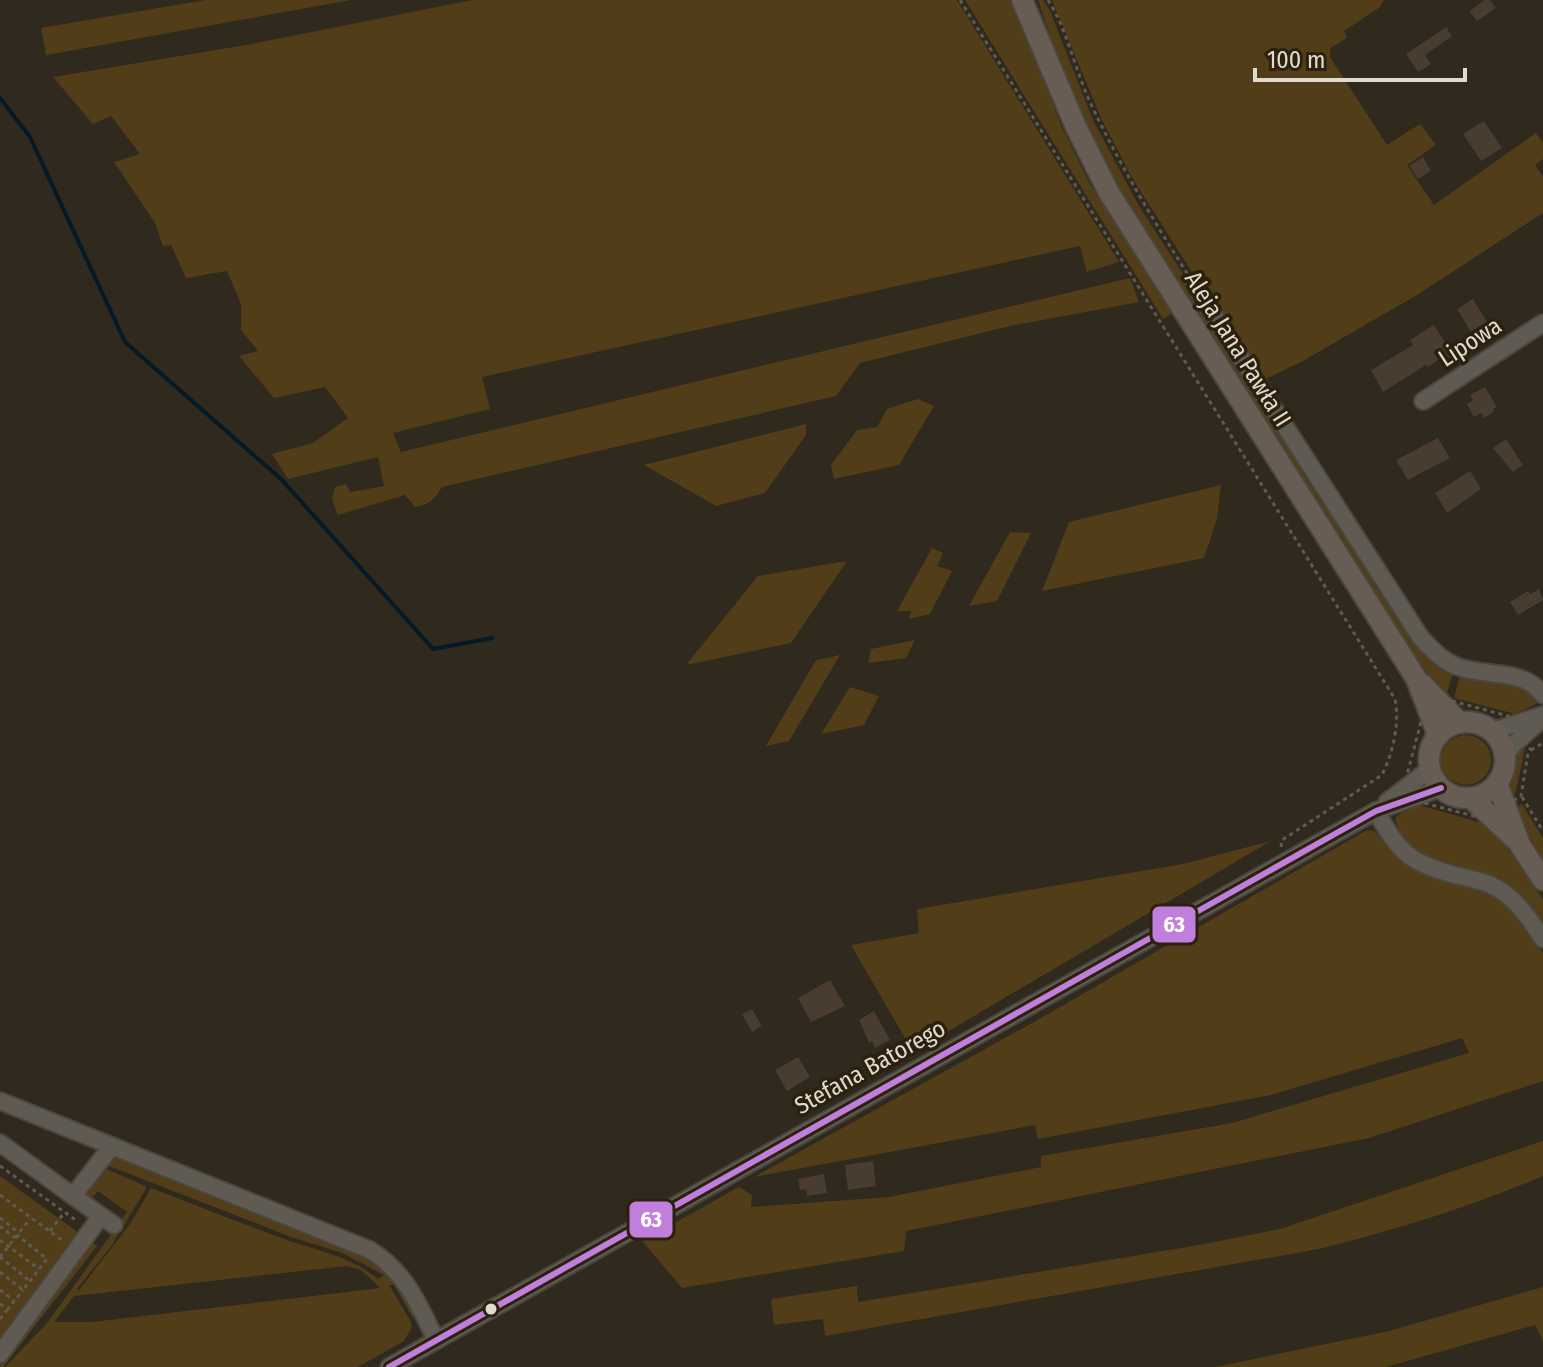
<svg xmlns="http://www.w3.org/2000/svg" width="1543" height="1367" viewBox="0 0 1543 1367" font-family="'Fira Sans Condensed',sans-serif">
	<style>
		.green { fill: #513e18; fill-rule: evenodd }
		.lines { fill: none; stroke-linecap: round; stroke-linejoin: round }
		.stream { stroke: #041a26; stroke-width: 4 }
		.building { fill: #493c31 }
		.minor-casing { stroke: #4b463d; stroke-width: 20 }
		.major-casing { stroke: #4b463d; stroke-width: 24 }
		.path { stroke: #5f5a53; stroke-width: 3; stroke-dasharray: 4 4; stroke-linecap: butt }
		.minor { stroke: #5f5b52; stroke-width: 16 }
		.major { stroke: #685d55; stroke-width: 20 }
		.bus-1-casing { stroke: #2c210e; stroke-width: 12 }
		.bus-1 { stroke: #c07fdc; stroke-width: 6 }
		.bus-dot { fill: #e1dace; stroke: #2c210e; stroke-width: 3 }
		.labels { text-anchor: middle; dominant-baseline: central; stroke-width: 7; stroke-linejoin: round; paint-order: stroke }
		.street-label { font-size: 24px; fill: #e1dace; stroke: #2c210e }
		.line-badge { stroke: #2c210e; stroke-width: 3 }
		.badge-label { font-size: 22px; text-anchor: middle; font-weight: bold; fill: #fff }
	</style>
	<rect width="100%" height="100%" fill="#2f291e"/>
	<g class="green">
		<polygon points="205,0 351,0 46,55 41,28"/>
		<path d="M 472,0 L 957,0 L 1119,262 L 1087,272 L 1080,246 L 482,377 L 490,409 L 393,433 L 401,452 L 1130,278 L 1139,302 L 1010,326 L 860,363 L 836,396 L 442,487 C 435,499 429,505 415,507 L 405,495 L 338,515 L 332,499 L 335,487 L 346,484 L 350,492 L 384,486 L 378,457 L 288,479 L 272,454 L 313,443 L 348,418 L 325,387 L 274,398 L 239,356 L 258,351 L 241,330 L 241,304 L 227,271 L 186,278 L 171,245 L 163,246 L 155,223 L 114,162 L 140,154 L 111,116 L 93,124 L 53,77 L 252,44 Z"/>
		<polygon points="965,0 1013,0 1061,125 1090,184 1175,312 1163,319"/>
		<path d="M 1038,0 L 1043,0 L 1050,11 L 1093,120 L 1139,206 L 1319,484 L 1453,672 L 1447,693 L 1444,695 L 1405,642 L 1111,176 C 1081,120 1058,61 1038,0 Z"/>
		<polygon points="1052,0 1384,0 1380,7 1344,31 1347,38 1330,48 1330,57 1387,145 1420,124 1436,145 1407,165 1434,205 1536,133 1543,143 1543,159 1535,165 1543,177 1543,213 1417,295 1301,362 1261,381 1131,176 1101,118"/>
		<polygon points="918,399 934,406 899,465 834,479 831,465 857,430 877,427 887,409"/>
		<polygon points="806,424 806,435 765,493 716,506 644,465"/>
		<polygon points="1221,485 1217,519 1204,558 1042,591 1069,522"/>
		<polygon points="1010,532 1031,533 997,601 969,606"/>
		<polygon points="932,548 943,553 937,566 952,571 930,614 909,619 911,611 897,611"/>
		<polygon points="847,561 791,643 686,665 758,576"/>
		<polygon points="915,640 906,658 868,663 871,649"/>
		<polygon points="840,655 789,741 766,746 816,660"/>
		<path d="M 1464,673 C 1487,676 1531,675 1538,703 L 1515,714 L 1454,698 L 1460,676 Z"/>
		<polygon points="850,687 879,696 864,725 821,734"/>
		<circle cx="1466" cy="760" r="25"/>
		<path d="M 1522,745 L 1525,749 L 1516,791 L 1512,796 C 1506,779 1511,760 1522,745 Z"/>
		<polygon points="1522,804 1543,838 1543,861 1514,809"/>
		<polygon points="1419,805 1492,826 1543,899 1543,927 1457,865 1435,860 1411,848 1402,839 1395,819 1398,815"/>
		<polygon points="1367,830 1375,831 1394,854 1411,869 1484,890 1503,902 1520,920 1543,953 1543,1081 1369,1138 906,1231 904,1251 682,1288 642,1241 739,1187 752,1195 751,1207 889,1197 1041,1167 1041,1156 1232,1123 1469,1053 1462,1038 1271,1095 1038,1139 1035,1125 754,1177 1034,1022"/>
		<polygon points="1271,841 913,1052 851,945 919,933 917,909 1183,864"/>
		<path d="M 1543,1141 L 1543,1176 C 1470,1207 1396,1230 1319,1249 L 825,1336 L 823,1319 L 774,1325 L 771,1299 L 857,1286 L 858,1302 L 1199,1245 L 1280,1229 Z"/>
		<path d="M 116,1158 L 122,1158 L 359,1252 C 390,1270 399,1286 417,1316 L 413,1318 L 394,1285 L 389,1285 L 410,1320 L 412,1327 L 404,1341 L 358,1367 L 5,1367 L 48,1322 L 127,1212 L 98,1191 L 91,1199 L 87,1195 L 88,1189 L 110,1160 ZM 109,1166 L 291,1237 L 342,1253 L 384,1275 L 378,1279 C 352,1258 324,1252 293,1242 C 245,1225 198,1206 151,1188 L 130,1224 L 79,1290 L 77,1289 L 112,1245 L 146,1189 L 145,1186 L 107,1169 ZM 347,1266 L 361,1270 L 380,1288 L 92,1322 L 54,1322 L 74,1296 Z"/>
		<polygon points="0,1176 97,1246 3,1367 0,1367"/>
		<polygon points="1543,1287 1543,1341 1535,1325 1386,1367 1215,1367 1389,1331"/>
	</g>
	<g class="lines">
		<polyline class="stream" points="0,98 30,137 125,342 281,479 433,649 492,638"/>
	</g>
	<g class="building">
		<polygon points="1485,0 1490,0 1496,8 1477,21 1469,11"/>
		<polygon points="1446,27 1452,36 1425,55 1431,64 1418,72 1406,54"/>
		<polygon points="1484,121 1502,148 1481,161 1463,134"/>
		<polygon points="1423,157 1431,171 1418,179 1409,166"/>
		<polygon points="1473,299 1487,322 1484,324 1489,332 1476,340 1457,309"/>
		<polygon points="1434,325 1454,356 1443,363 1440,359 1428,367 1426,365 1383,392 1371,370 1413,345 1410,340"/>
		<polygon points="1485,387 1497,407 1493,409 1494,412 1484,418 1481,413 1474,417 1467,404 1473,400 1470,395"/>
		<polygon points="1438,438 1450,458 1408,480 1396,460"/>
		<polygon points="1506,439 1523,465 1513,472 1493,448"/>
		<polygon points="1470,471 1481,489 1447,513 1435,493"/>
		<polygon points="1539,589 1543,600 1518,615 1510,602 1528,591 1530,594"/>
		<polygon points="830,980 845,1006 811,1022 798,998"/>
		<polygon points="752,1009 762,1026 752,1032 742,1014"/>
		<polygon points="874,1011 890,1040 875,1048 872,1041 869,1043 859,1020"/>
		<polygon points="798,1057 810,1077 787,1091 775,1070"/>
		<polygon points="873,1161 876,1186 848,1190 845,1165"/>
		<polygon points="824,1174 827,1193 807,1196 806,1189 800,1190 798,1179"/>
	</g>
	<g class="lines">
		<g class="minor-casing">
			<g id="minor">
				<path d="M 1202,297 L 1421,638 C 1432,649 1441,660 1456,666 C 1484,678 1523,667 1543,695"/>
				<polyline points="1423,401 1543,323"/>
				<polyline points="1488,729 1499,729 1543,715"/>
				<polyline points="1505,756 1514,744 1543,718"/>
				<polyline points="1387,802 1430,769"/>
				<path d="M 1376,811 C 1399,852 1409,863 1455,875 C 1467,878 1480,880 1491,885 C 1515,896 1529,918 1543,939"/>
				<polyline points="0,1101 112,1146"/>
				<polyline points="0,1143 73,1196"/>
				<path d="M 114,1225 L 73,1196 L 112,1146 L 370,1250 C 405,1271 419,1305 436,1340"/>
				<polyline points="0,1354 101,1216"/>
				<polyline points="389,1367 1333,835 1376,811 1441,788"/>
			</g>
		</g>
		<g class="major-casing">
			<g id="major">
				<polyline points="1022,0 1076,127 1108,191 1416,678 1438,735"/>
				<polyline points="1422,684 1460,723"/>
				<circle cx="1467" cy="760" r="38"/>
				<polyline points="1497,783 1520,845 1543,880"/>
				<polyline points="1471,798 1515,839"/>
			</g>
		</g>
		<g class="path">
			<path d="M 960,0 L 1395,699 C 1400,724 1393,752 1382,775 L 1282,840 L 1281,847"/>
			<path d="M 1048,0 C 1067,29 1075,70 1090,102 C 1120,166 1156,225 1194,284"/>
			<polygon points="1452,701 1508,716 1531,750 1528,753 1521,796 1485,819 1424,803 1407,775 1422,718"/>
			<polyline points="1531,750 1543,743"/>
			<polyline points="1522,797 1543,831"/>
			<polyline points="0,1166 77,1221"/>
			<polyline points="0,1195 63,1241"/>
			<polyline points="0,1218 19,1233"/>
			<polyline points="0,1226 15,1238"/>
			<polyline points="50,1231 64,1213"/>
			<polyline points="0,1240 39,1269"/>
			<polyline points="0,1257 30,1219"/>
			<polyline points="0,1257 30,1281"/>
			<polyline points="0,1272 23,1290 47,1259 17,1235"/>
			<polyline points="0,1290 14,1301"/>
			<polyline points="0,1304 8,1309 23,1290"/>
			<polyline points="0,1319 7,1310"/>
		</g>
		<use href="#minor" class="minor"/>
		<use href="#major" class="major"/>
		<g class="bus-1-casing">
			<polyline id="bus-1" points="389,1367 1333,835 1376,811 1441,788"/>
		</g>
		<use href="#bus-1" class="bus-1"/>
	</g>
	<circle class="bus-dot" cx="491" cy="1309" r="7"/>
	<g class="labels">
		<g class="street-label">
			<text transform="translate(1470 342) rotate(-33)">Lipowa</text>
			<text transform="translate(1238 349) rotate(58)">Aleja Jana Pawła II</text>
			<text transform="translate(870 1067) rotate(-29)">Stefana Batorego</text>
		</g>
	</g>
	<g class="line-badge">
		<rect x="1151" y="905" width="46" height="39" rx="8" fill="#c07fdc"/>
		<rect x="628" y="1200" width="46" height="39" rx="8" fill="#c07fdc"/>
	</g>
	<g class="badge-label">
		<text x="1174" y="932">63</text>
		<text x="651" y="1227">63</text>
	</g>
	<path d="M1255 68v12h210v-12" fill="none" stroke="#e1dace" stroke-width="4"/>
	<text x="1267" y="68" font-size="24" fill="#e1dace" stroke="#2c210e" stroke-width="6" paint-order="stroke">100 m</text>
</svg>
